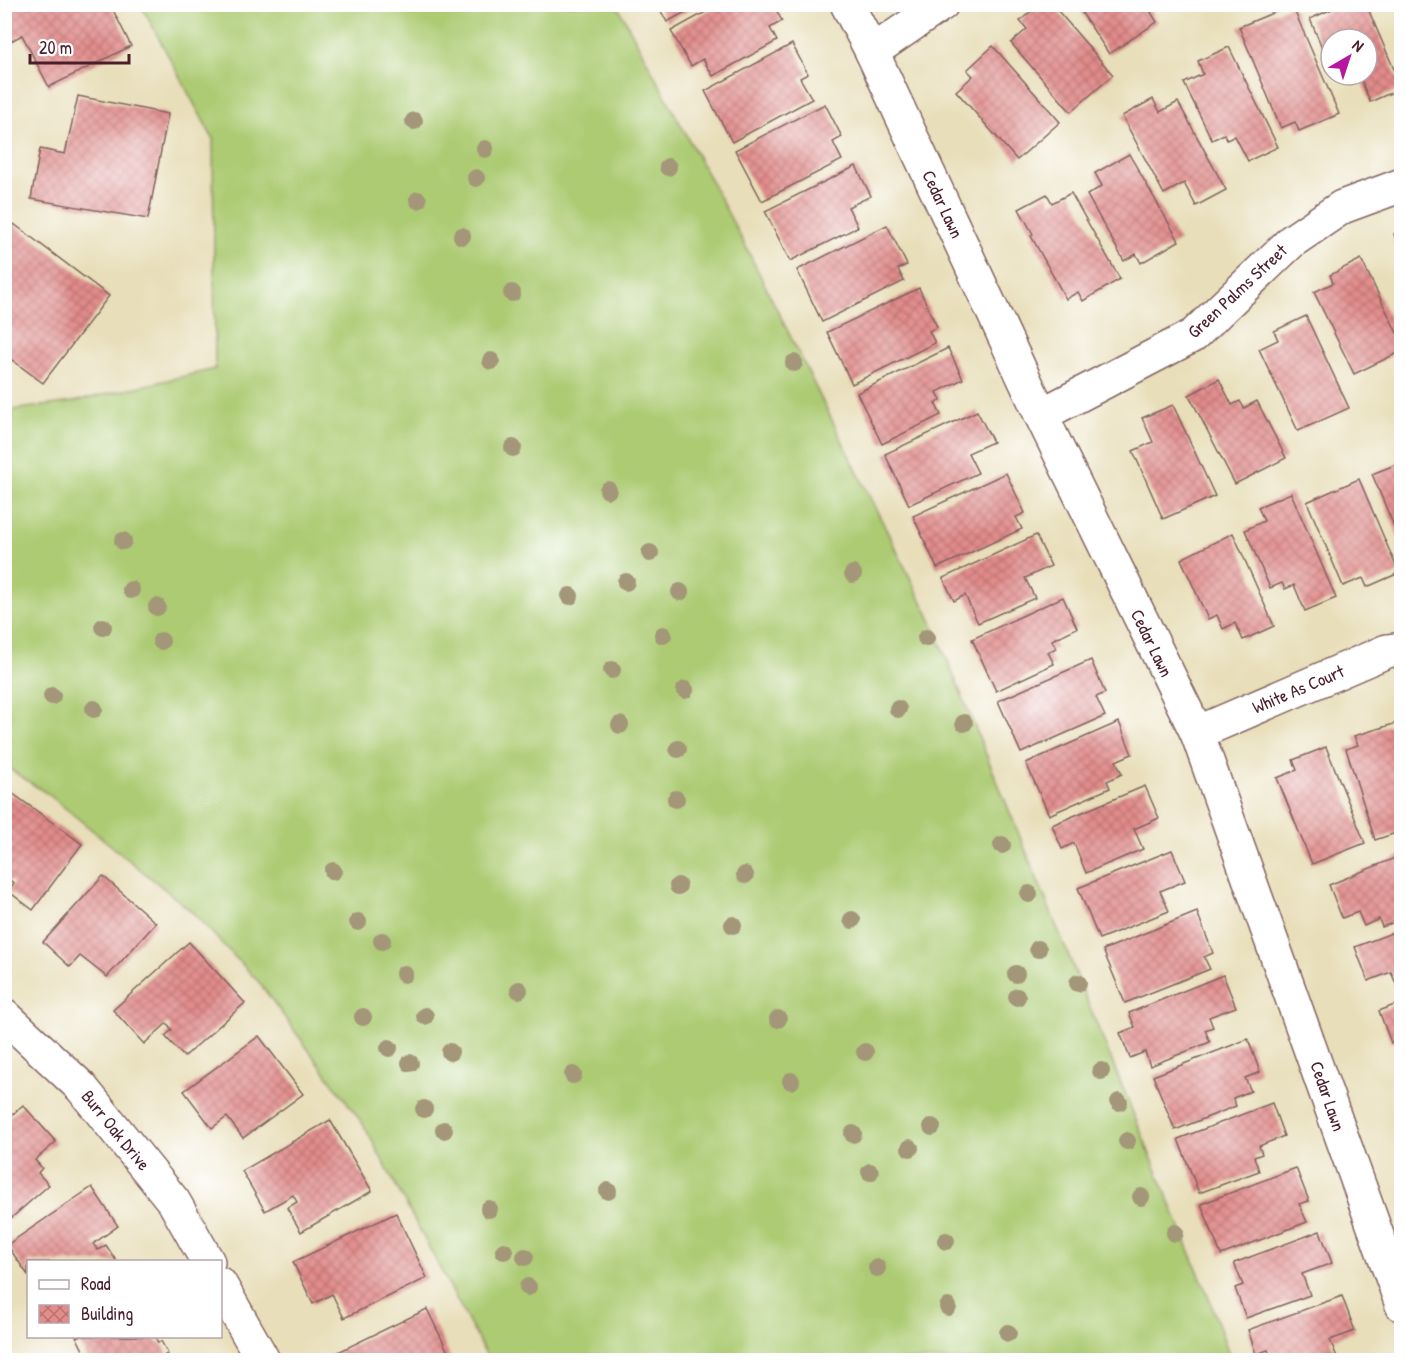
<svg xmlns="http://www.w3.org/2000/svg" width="1406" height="1365" viewBox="0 0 1406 1365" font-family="'Patrick Hand',sans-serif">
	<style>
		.grass { fill: #accb72; stroke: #7b754e; stroke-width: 1.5 }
		.building { fill: url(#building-cross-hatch) }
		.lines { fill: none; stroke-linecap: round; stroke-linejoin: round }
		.street-casing { stroke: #81625d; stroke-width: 36 }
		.street { stroke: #fff; stroke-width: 33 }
		.tree { fill: #a49679 }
		.labels { text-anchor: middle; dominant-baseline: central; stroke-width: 5; stroke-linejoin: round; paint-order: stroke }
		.street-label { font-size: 18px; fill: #4a1f2b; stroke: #fff }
	</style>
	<defs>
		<pattern id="building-cross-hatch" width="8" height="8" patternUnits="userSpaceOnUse" patternTransform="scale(1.5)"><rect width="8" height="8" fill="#e28c8b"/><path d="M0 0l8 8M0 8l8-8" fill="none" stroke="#b97272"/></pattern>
	</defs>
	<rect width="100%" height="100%" fill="#fff"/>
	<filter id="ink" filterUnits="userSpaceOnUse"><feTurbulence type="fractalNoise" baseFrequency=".0167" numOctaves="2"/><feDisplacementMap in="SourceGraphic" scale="12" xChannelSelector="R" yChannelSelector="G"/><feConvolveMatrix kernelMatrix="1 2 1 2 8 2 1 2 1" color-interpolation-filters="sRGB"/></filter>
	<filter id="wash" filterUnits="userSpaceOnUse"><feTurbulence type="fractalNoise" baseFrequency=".008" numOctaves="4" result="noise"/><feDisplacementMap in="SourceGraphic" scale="24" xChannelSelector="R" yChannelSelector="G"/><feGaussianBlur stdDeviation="1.35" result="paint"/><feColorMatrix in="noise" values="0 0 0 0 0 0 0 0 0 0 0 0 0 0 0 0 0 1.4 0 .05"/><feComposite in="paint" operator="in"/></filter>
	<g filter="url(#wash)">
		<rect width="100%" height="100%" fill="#e8deb9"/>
		<polygon class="grass" points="141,5 617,5 746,247 931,620 1209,1298 1231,1360 489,1360 363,1124 258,981 190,910 48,794 5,766 5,411 73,402 215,369 213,139"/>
		<g id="blocks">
			<g class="building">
				<polygon points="4,4 110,4 131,46 49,87 22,35 4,45"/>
				<polygon points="657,4 700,4 667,22"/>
				<polygon points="720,4 773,4 782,21 770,28 777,41 713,76 703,59 691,66 671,31"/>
				<polygon points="1039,4 1052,4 1113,75 1071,112 1011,43 1027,29 1020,21"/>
				<polygon points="1076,4 1146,4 1157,22 1109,54"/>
				<polygon points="1343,4 1366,4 1402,88 1370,102 1359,75 1367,75 1367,39 1331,39 1331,69 1310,19"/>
				<polygon points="1292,5 1339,114 1299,131 1295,122 1281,128 1239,27"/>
				<polygon points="792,44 808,74 800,78 812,99 732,142 705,91"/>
				<polygon points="993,46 1060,122 1017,160 956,91 973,76 967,70"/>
				<polygon points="1229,47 1278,147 1248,161 1235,136 1227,140 1224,134 1212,140 1184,83 1203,74 1198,61"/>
				<polygon points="78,96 168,114 148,219 31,199 40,149 65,154"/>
				<polygon points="1153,99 1160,112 1178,102 1226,190 1196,206 1184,183 1164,194 1122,116"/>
				<polygon points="825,104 842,137 833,142 842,160 762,201 735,150"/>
				<polygon points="1129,154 1179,241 1141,263 1136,254 1124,261 1087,195 1102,186 1095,173"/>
				<polygon points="856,166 871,196 848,207 858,227 790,261 765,211"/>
				<polygon points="1071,193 1120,279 1083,301 1078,292 1066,299 1031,236 1033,234 1019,209 1047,194 1052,203"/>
				<polygon points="14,224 109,296 43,383 4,354 4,237"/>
				<polygon points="887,225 907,265 898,269 904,281 822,322 797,270"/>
				<polygon points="1402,232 1402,257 1401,257 1394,234"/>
				<polygon points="1361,259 1402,343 1402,351 1354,374 1314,292 1333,283 1330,275"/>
				<polygon points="919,288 937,327 929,331 935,343 852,384 827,332"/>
				<polygon points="1306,316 1349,408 1298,431 1259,349 1278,340 1274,331"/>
				<polygon points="948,348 963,379 937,392 941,400 935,403 941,415 882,444 857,393"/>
				<polygon points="1219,379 1232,405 1240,401 1244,408 1257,401 1286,458 1235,484 1189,395"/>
				<polygon points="1173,405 1215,496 1163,519 1133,451 1153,442 1142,418"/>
				<polygon points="977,411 993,442 968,453 978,473 909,505 885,454"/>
				<polygon points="1402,462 1402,543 1401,543 1372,474"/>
				<polygon points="1006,473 1025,513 1016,517 1022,529 937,568 913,516"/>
				<polygon points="1359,479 1399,573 1367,587 1363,578 1343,586 1307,502"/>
				<polygon points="1291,493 1336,598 1305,611 1294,585 1285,589 1282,583 1270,588 1245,530 1264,521 1258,507"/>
				<polygon points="1233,533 1274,626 1243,640 1235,623 1223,629 1217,615 1208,619 1181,559"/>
				<polygon points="1036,535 1051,566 1025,578 1035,598 978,623 965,595 954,601 943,578"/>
				<polygon points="1063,597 1077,628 1052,640 1056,648 1048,652 1054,664 996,691 972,639"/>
				<polygon points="1091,660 1105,693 1096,697 1105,716 1021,753 998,701"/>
				<polygon points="1119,722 1132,754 1116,761 1122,774 1107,781 1110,788 1049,815 1026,763"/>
				<polygon points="1397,723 1402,737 1402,831 1375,840 1346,749 1358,745 1354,736"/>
				<polygon points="1326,747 1365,843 1312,864 1277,778 1297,770 1293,760"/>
				<polygon points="1145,786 1159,818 1134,829 1143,849 1086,873 1074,843 1062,849 1052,825"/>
				<polygon points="12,793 82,844 33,910 8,891 14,883 9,880 5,885 5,803"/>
				<polygon points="1172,850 1185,881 1160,891 1169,911 1099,939 1078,888"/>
				<polygon points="1402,855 1402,919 1382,927 1379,919 1364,926 1358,912 1342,918 1329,885"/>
				<polygon points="103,876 156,923 107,977 80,956 70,967 43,942"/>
				<polygon points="1197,912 1213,953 1204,957 1210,969 1125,1003 1103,950"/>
				<polygon points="1402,929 1402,990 1399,991 1391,972 1368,981 1355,947"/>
				<polygon points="189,942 245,1003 184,1057 165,1036 172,1030 167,1023 144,1044 113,1010"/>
				<polygon points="1223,975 1236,1007 1209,1017 1213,1027 1205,1030 1210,1042 1150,1066 1145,1052 1130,1058 1120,1033 1135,1027 1129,1013"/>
				<polygon points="1402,1002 1402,1038 1391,1043 1379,1011"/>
				<polygon points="259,1036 303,1094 243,1138 227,1117 212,1128 184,1091"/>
				<polygon points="1248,1039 1260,1072 1245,1078 1251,1091 1233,1098 1236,1106 1175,1130 1153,1076"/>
				<polygon points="1272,1103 1284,1136 1259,1146 1262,1154 1254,1157 1259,1171 1199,1193 1178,1139"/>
				<polygon points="23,1105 56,1142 35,1160 42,1168 38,1173 49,1185 9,1220 4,1215 4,1122"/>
				<polygon points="330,1120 372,1191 301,1232 287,1208 297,1202 293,1195 265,1211 242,1171"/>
				<polygon points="1296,1168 1309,1201 1299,1204 1307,1222 1221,1255 1201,1204"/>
				<polygon points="92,1187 118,1226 93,1244 98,1250 106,1245 117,1262 28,1262 28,1275 7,1245"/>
				<polygon points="396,1213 427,1278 344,1318 332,1294 313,1304 293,1262"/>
				<polygon points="1320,1231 1332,1263 1302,1274 1310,1295 1246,1318 1235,1288 1243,1285 1234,1263"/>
				<polygon points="1342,1296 1355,1331 1330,1340 1337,1357 1327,1360 1272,1360 1268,1350 1256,1354 1248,1330"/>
				<polygon points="427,1309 452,1360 339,1360 336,1353"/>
				<polygon points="76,1336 155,1336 158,1343 161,1341 168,1354 165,1355 167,1360 88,1360"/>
			</g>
		</g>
	</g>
	<g filter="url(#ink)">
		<use href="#blocks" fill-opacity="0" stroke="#81625d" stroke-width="1.5"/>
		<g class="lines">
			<g class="street-casing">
				<g id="street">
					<polyline points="847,4 872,52 1041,415 1197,733 1402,1305"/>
					<polyline points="872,52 942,4"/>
					<polyline points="1041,415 1194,335 1292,241 1342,207 1402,185"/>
					<polyline points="1197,733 1387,651 1402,649"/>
					<polyline points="4,1015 81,1087 174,1202 208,1262"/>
					<polyline points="220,1284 263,1360"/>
				</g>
			</g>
			<use href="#street" class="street"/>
		</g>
		<g class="tree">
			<circle cx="414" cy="121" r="9"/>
			<circle cx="485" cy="149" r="9"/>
			<circle cx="668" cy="167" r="9"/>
			<circle cx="476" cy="178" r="9"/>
			<circle cx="418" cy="200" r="9"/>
			<circle cx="462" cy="236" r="9"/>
			<circle cx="512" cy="293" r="9"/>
			<circle cx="491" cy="361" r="9"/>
			<circle cx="794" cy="363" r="9"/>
			<circle cx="513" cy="448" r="9"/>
			<circle cx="608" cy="490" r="9"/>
			<circle cx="123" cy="541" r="9"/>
			<circle cx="650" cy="553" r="9"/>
			<circle cx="853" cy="574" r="9"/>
			<circle cx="626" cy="582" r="9"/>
			<circle cx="131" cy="590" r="9"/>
			<circle cx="680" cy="592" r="9"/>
			<circle cx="570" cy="596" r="9"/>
			<circle cx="157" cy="607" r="9"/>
			<circle cx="103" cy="627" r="9"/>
			<circle cx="663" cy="635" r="9"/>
			<circle cx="926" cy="638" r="9"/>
			<circle cx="161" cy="641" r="9"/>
			<circle cx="612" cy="670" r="9"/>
			<circle cx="685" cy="690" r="9"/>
			<circle cx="52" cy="696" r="9"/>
			<circle cx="94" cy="709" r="9"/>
			<circle cx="898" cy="709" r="9"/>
			<circle cx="964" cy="723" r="9"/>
			<circle cx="620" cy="725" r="9"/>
			<circle cx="678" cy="749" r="9"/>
			<circle cx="676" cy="799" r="9"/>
			<circle cx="1002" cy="845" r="9"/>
			<circle cx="333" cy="871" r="9"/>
			<circle cx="745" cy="875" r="9"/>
			<circle cx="678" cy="886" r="9"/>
			<circle cx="1029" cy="894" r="9"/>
			<circle cx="852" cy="920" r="9"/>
			<circle cx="358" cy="922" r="9"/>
			<circle cx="733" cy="925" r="9"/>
			<circle cx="382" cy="941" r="9"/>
			<circle cx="1038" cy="949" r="9"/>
			<circle cx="404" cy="974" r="9"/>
			<circle cx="1016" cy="974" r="9"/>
			<circle cx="1078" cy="983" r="9"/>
			<circle cx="519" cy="990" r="9"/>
			<circle cx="1017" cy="997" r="9"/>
			<circle cx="425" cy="1016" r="9"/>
			<circle cx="363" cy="1017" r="9"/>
			<circle cx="778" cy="1019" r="9"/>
			<circle cx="389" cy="1048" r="9"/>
			<circle cx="450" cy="1052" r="9"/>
			<circle cx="865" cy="1052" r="9"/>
			<circle cx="410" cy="1063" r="9"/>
			<circle cx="1101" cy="1071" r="9"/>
			<circle cx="573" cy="1075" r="9"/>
			<circle cx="791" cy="1081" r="9"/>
			<circle cx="1119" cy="1102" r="9"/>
			<circle cx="424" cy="1109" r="9"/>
			<circle cx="932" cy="1127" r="9"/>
			<circle cx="444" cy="1130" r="9"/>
			<circle cx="853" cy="1134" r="9"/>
			<circle cx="1127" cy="1141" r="9"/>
			<circle cx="910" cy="1148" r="9"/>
			<circle cx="870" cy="1172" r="9"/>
			<circle cx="608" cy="1191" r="9"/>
			<circle cx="1141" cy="1197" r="9"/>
			<circle cx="489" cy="1209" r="9"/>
			<circle cx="1175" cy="1233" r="9"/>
			<circle cx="946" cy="1241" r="9"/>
			<circle cx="504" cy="1251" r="9"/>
			<circle cx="525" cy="1257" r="9"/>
			<circle cx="877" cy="1268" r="9"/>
			<circle cx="528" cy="1287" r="9"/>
			<circle cx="948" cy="1307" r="9"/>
			<circle cx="1008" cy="1333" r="9"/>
		</g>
	</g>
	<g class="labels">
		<g class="street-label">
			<text transform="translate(943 204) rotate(65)">Cedar Lawn</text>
			<text transform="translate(1237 291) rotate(-43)">Green Palms Street</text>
			<text transform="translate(1152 643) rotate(64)">Cedar Lawn</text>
			<text transform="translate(1298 689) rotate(-23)">White As Court</text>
			<text transform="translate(1328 1096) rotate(71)">Cedar Lawn</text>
			<text transform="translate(116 1130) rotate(51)">Burr Oak Drive</text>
		</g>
	</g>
	<rect width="1406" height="1365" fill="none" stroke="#fff" stroke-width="24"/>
	<rect x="27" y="1260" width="195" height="78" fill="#ffffff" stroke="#b7a5aa" stroke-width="1.5"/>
	<rect x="39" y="1280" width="30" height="9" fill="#ffffff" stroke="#b7a5aa" stroke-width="1.5"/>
	<text x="81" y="1290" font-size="18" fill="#4a1f2b">Road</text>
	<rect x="39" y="1305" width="30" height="18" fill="url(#building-cross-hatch)" stroke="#b7a5aa" stroke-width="1.5"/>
	<text x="81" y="1320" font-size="18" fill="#4a1f2b">Building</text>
	<g transform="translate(1349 57) rotate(39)"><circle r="28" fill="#ffffff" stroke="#b7a5aa" stroke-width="1.5"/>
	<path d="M0-4.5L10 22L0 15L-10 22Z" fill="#b5179e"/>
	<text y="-9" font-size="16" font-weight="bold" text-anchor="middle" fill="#4a1f2b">N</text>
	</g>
	<path d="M30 54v9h99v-9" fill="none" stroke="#4a1f2b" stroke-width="3"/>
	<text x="39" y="54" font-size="18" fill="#4a1f2b" stroke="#ffffff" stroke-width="4.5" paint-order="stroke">20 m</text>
</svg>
